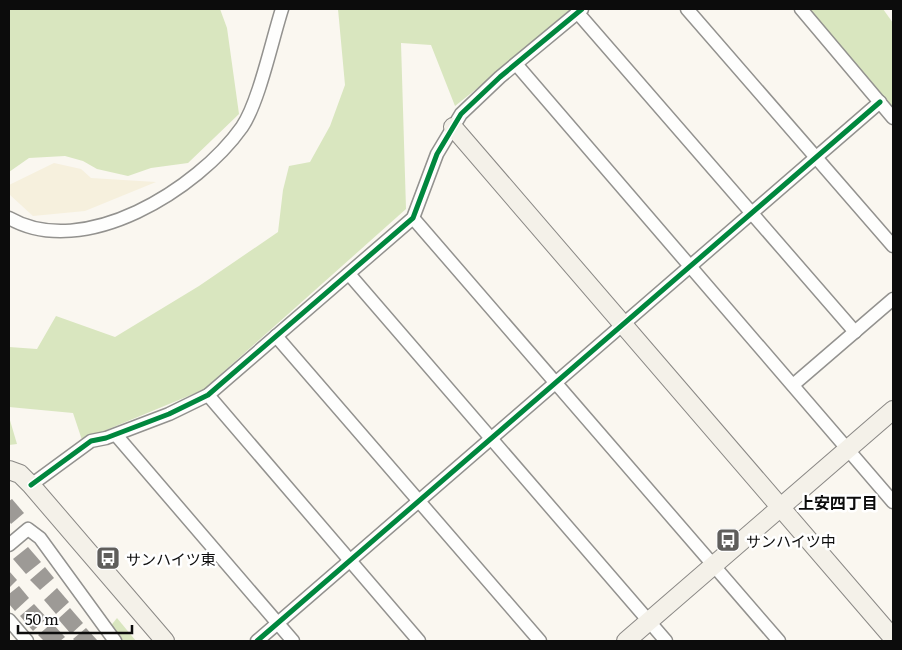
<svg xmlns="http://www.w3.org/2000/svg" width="902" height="650" viewBox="0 0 902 650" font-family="Literata,'Noto Sans JP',serif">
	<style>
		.farmland { fill: #f6f0dd }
		.forest { fill: #d9e6bf }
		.building { fill: #9d9a96 }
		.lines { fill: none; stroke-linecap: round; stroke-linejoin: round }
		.street-casing { stroke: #93928f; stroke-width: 15 }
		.secondary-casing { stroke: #8a8885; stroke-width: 20 }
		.street { stroke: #fefefd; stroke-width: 12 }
		.secondary { stroke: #f4f1e9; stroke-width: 18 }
		.cycleway-casing { stroke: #fff; stroke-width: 8 }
		.cycleway { stroke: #00873e; stroke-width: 5 }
		.labels { text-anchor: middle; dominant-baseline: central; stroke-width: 5; stroke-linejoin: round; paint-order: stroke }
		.poi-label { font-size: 15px; fill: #0c0c0c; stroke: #fff; text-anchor: start }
		.neighbourhood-label { font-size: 16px; font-weight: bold; fill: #0c0c0c; stroke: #fff }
	</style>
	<rect width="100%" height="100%" fill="#faf7f0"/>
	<polygon class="farmland" points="54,163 81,169 91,178 156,182 85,211 33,216 9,194 9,185"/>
	<g class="forest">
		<polygon points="9,9 220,9 227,28 239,114 188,163 151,168 128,176 97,169 83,161 65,156 29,158 9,172"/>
		<polygon points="338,9 577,9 455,106 431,45 401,43 406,209 203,390 82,440 73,413 9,407 9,347 37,349 56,316 115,337 199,286 278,232 283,190 289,166 310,162 330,126 345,85"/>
		<polygon points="805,9 883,9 893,23 893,109"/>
		<polygon points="9,417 17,444 9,445"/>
		<polygon points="117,618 136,641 120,641 109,628"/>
	</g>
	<g class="building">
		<polygon points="12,499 24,513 11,524 9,521 9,501"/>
		<polygon points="28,547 41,562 26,574 13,559"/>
		<polygon points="45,567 54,578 40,590 30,580"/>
		<polygon points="9,571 17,580 9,588"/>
		<polygon points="19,586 29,598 15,611 9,604 9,594"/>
		<polygon points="57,588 69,602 56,614 44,600"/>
		<polygon points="34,604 47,618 33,631 20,616"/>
		<polygon points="70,608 83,623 71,634 58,619"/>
		<polygon points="52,623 65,637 60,641 44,641 38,635"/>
		<polygon points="86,628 98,641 75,641 73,639"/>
	</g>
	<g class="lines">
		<g class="street-casing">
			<g id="street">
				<polyline points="687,9 893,246"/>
				<polyline points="801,9 893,118"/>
				<polyline points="577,12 855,332"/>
				<polyline points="516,64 893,502"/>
				<path d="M 9,218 C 84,261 198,189 242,127 C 259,102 272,40 282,9"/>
				<polyline points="413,218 779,641"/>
				<polyline points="349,274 666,641"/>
				<polyline points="276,336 540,641"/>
				<polyline points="793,385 893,299"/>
				<polyline points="208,395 419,641"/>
				<polyline points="116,435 293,641"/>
				<polyline points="31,485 91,441 106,438 169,414 208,395 413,218 437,154 461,114 500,77 582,9"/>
				<polyline points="9,545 28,529 40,538 115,641"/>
				<polyline points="9,620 27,641"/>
				<polyline points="257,641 880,102"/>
			</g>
		</g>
		<g class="secondary-casing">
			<g id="secondary">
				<polyline points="453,127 893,638"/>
				<polyline points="9,470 20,474 31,485 165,641"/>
				<polyline points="626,641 893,410"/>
			</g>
		</g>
		<use href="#street" class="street"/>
		<use href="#secondary" class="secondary"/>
		<g class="cycleway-casing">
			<g id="cycleway">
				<polyline points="31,485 91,441 106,438 169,414 208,395 413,218 437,154 461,114 500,77 582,9"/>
				<polyline points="257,641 880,102"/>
			</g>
		</g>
		<use href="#cycleway" class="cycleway"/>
	</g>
	<defs>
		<g id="bus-square" transform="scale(1.25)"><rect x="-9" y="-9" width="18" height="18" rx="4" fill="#5f5e5c" stroke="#fff"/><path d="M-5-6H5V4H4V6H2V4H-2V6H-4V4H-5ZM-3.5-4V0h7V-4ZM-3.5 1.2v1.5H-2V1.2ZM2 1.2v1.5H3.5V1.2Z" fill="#fff"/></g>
	</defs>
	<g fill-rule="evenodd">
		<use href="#bus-square" x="728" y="540"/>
		<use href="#bus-square" x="108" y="558"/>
	</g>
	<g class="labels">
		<g class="poi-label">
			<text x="746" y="540">サンハイツ中</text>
			<text x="126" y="558">サンハイツ東</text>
		</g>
		<g class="neighbourhood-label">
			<text x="838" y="502">上安四丁目</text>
		</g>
	</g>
	<rect width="902" height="650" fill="none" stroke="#0c0c0c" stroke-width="20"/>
	<path d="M18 625v8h114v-8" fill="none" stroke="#0c0c0c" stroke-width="2.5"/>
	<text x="25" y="625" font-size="15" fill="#0c0c0c" stroke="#ffffff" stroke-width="4" paint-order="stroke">50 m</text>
</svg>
